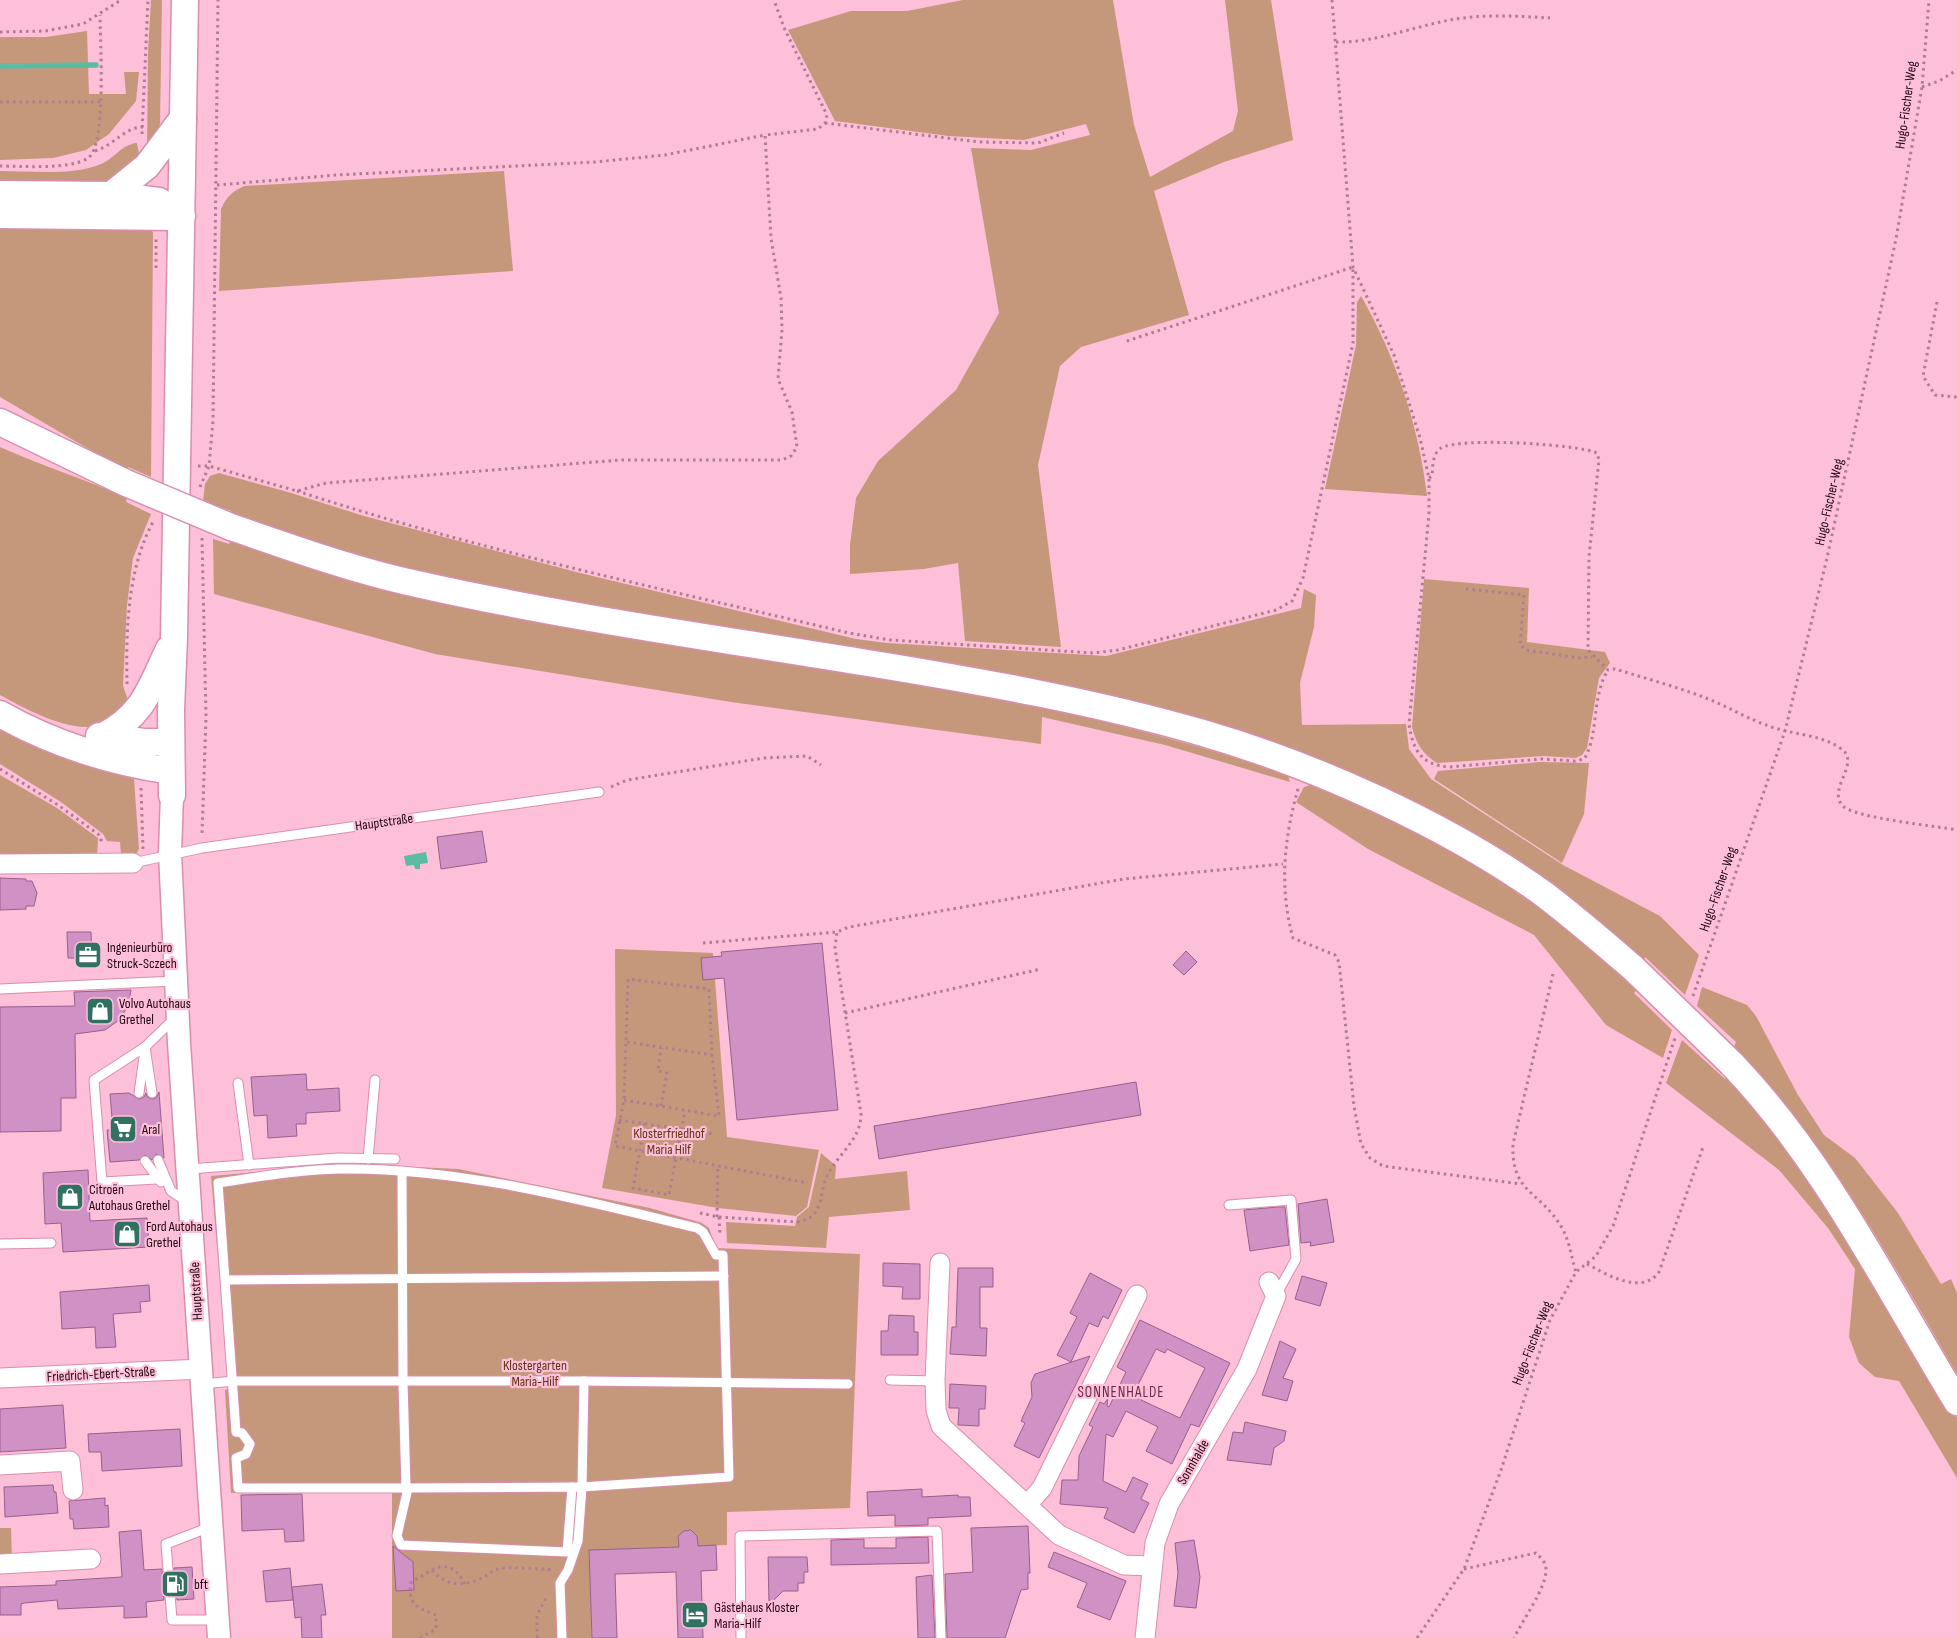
<svg xmlns="http://www.w3.org/2000/svg" width="1957" height="1638" viewBox="0 0 1957 1638" font-family="'Sofia Sans Condensed',sans-serif">
	<style>
		.green { fill: #c6987b }
		.water { fill: #5cbca3 }
		.lines { fill: none; stroke-linecap: round; stroke-linejoin: round }
		.stream { stroke: #5cbca3; stroke-width: 5.5 }
		.building { fill: #d092c4; stroke: #985f8d; fill-rule: evenodd }
		.service-casing { stroke: #d98ead; stroke-width: 11 }
		.minor-casing { stroke: #d98ead; stroke-width: 21 }
		.tertiary-casing { stroke: #d98ead; stroke-width: 25 }
		.secondary-casing { stroke: #d98ead; stroke-width: 29 }
		.path { stroke: #ae7d91; stroke-width: 3; stroke-dasharray: 2.5 4; stroke-linecap: butt }
		.service { stroke: #fff; stroke-width: 9 }
		.minor { stroke: #fff; stroke-width: 19 }
		.tertiary { stroke: #fff; stroke-width: 22 }
		.secondary { stroke: #fff; stroke-width: 26 }
		.secondary-bridge-casing { stroke: #d98ead; stroke-width: 29; stroke-linecap: butt }
		.secondary-bridge { stroke: #fff; stroke-width: 26 }
		.labels { text-anchor: middle; dominant-baseline: central; stroke-width: 4.5; stroke-linejoin: round; paint-order: stroke }
		.street-label { font-size: 14px; fill: #210713; stroke: #febfd8 }
		.poi-label { font-size: 14px; fill: #210713; stroke: #febfd8; text-anchor: start }
		.park-label { font-size: 14px; fill: #613414; stroke: #febfd8 }
		.neighbourhood-label { font-size: 15px; letter-spacing: 1px; fill: #6a2b48; stroke: #febfd8 }
	</style>
	<rect width="100%" height="100%" fill="#febfd8"/>
	<g class="green">
		<polygon points="151,0 162,0 160,123 156,142 147,150 148,53"/>
		<polygon points="963,0 1113,0 1134,125 1150,177 1233,131 1238,111 1225,0 1271,0 1293,140 1224,162 1154,191 1189,315 1081,347 1060,366 1038,465 1061,647 965,641 958,563 924,569 850,574 850,545 856,498 878,461 956,390 999,313 971,148 1031,150 1090,135 1086,124 1024,140 949,136 835,121 788,30 851,11 907,11"/>
		<polygon points="87,31 89,94 126,94 124,72 139,72 136,101 109,134 86,150 53,158 0,160 0,37 46,37"/>
		<path d="M 137,143 L 141,165 L 108,186 L 0,186 L 0,171 C 30,171 73,176 101,164 C 114,159 122,144 137,143 Z"/>
		<path d="M 504,171 L 513,271 L 219,291 L 221,209 C 227,196 232,192 244,186 Z"/>
		<polygon points="0,222 148,228 153,232 151,477 128,467 126,471 0,397"/>
		<path d="M 1361,296 C 1396,357 1419,427 1427,496 L 1325,489 L 1356,345 L 1357,302 Z"/>
		<path d="M 0,447 C 42,466 85,479 127,498 L 126,502 L 151,514 L 133,558 L 127,605 L 123,686 L 131,708 C 120,713 107,723 96,726 C 67,732 24,708 0,695 Z"/>
		<polygon points="219,473 288,492 364,516 580,573 856,639 887,643 1106,656 1301,608 1304,589 1316,595 1314,627 1300,683 1302,725 1406,724 1409,749 1431,779 1563,865 1660,916 1699,955 1685,995 1645,957 1644,960 1340,771 570,603 463,582 358,557 231,514 231,511 203,501 205,484 210,476"/>
		<path d="M 213,539 L 229,544 L 231,540 C 425,580 619,620 812,659 C 973,692 1133,722 1288,775 L 1290,782 L 1165,745 L 1042,717 L 1041,744 L 731,702 L 435,654 L 214,594 Z"/>
		<path d="M 1424,579 L 1529,588 L 1527,642 L 1605,652 L 1610,663 L 1599,678 L 1587,748 L 1582,755 L 1576,758 L 1544,756 L 1437,763 C 1422,753 1417,745 1412,727 Z"/>
		<path d="M 0,729 C 43,752 87,765 134,779 L 139,849 L 136,854 L 121,854 L 120,842 L 107,841 L 103,834 L 61,802 L 0,764 Z"/>
		<polygon points="1540,762 1589,763 1584,814 1562,863 1434,779 1438,771"/>
		<polygon points="0,775 57,808 98,838 97,857 0,856"/>
		<path d="M 1313,784 C 1383,815 1455,846 1518,890 C 1560,920 1599,954 1638,988 L 1634,993 L 1672,1030 L 1663,1058 L 1606,1025 L 1534,935 L 1368,849 L 1296,802 L 1304,787 Z"/>
		<polygon points="615,949 713,953 727,1137 819,1150 807,1207 796,1216 718,1208 602,1188 616,1115"/>
		<path d="M 1702,987 L 1747,1005 L 1756,1016 L 1798,1095 L 1824,1135 L 1855,1158 L 1898,1213 L 1941,1284 L 1951,1279 L 1957,1293 L 1957,1374 C 1890,1259 1828,1144 1734,1047 L 1736,1042 L 1697,1006 Z"/>
		<polygon points="1682,1040 1725,1079 1729,1075 1826,1199 1957,1418 1957,1478 1899,1381 1875,1377 1859,1363 1849,1337 1855,1269 1828,1228 1779,1170 1666,1083"/>
		<polygon points="821,1153 836,1166 835,1179 907,1171 910,1210 829,1217 826,1248 727,1243 726,1222 795,1226 797,1217 809,1207"/>
		<polygon points="349,1164 458,1169 650,1208 702,1223 709,1228 716,1248 860,1254 850,1508 727,1512 727,1545 698,1546 697,1536 691,1530 679,1536 679,1547 589,1550 592,1638 392,1638 392,1490 231,1493 225,1390 229,1388 211,1176"/>
		<polygon points="0,1528 11,1528 12,1559 0,1560"/>
	</g>
	<polygon class="water" points="426,852 428,863 420,864 420,869 415,869 414,865 406,866 404,856"/>
	<g class="lines">
		<polyline class="stream" points="0,66 96,65"/>
	</g>
	<g class="building">
		<polygon points="482,831 487,862 441,869 437,837"/>
		<polygon points="0,878 26,879 26,881 32,881 37,893 34,906 26,906 26,909 0,910"/>
		<polygon points="67,932 91,932 92,958 68,958"/>
		<polygon points="822,943 838,1110 737,1120 724,978 703,980 701,958 722,956 721,952"/>
		<polygon points="1186,951 1197,962 1184,975 1173,965"/>
		<polygon points="131,990 128,1006 119,1020 105,1030 75,1034 76,1098 61,1098 61,1131 0,1132 0,1007 75,1006 74,992"/>
		<polygon points="306,1074 307,1090 339,1088 340,1111 306,1113 306,1124 296,1124 297,1136 268,1138 267,1115 254,1116 251,1077"/>
		<polygon points="1136,1082 1141,1115 879,1159 874,1126"/>
		<polygon points="159,1092 164,1158 156,1154 152,1160 145,1155 139,1160 110,1162 107,1130 113,1130 110,1094 129,1093 139,1099 144,1097 146,1093 147,1097 152,1099 156,1098"/>
		<polygon points="88,1170 90,1221 147,1218 149,1247 63,1252 61,1223 45,1224 43,1173"/>
		<polygon points="1327,1199 1334,1242 1310,1246 1311,1242 1301,1243 1298,1204"/>
		<polygon points="1278,1207 1285,1207 1289,1245 1250,1251 1244,1210"/>
		<polygon points="883,1263 920,1264 920,1299 902,1299 903,1287 883,1286"/>
		<polygon points="958,1268 993,1268 993,1287 980,1287 980,1328 987,1328 986,1356 950,1354 952,1327 956,1327"/>
		<polygon points="1090,1273 1122,1290 1108,1319 1103,1316 1098,1327 1089,1323 1071,1362 1057,1355 1077,1317 1070,1313"/>
		<polygon points="1302,1276 1327,1283 1320,1306 1295,1299"/>
		<polygon points="149,1285 150,1301 140,1302 141,1312 113,1314 116,1347 96,1348 95,1327 62,1329 60,1292"/>
		<polygon points="889,1315 914,1316 914,1332 918,1332 918,1355 881,1355 881,1331 888,1331"/>
		<path d="M 1140,1320 L 1230,1363 L 1199,1427 L 1191,1424 L 1172,1464 L 1146,1451 L 1158,1427 L 1126,1411 L 1113,1437 L 1106,1434 L 1103,1481 L 1126,1492 L 1133,1477 L 1148,1484 L 1141,1499 L 1149,1503 L 1134,1533 L 1104,1518 L 1108,1508 L 1060,1504 L 1062,1480 L 1078,1480 L 1079,1456 L 1093,1427 L 1089,1425 L 1100,1402 L 1104,1404 L 1108,1398 L 1107,1406 L 1109,1407 L 1126,1372 L 1117,1367 ZM 1156,1349 L 1165,1353 L 1167,1349 L 1205,1368 L 1180,1418 L 1141,1400 L 1147,1389 L 1138,1385 Z"/>
		<polygon points="1280,1341 1296,1349 1283,1378 1293,1381 1287,1401 1262,1395"/>
		<polygon points="1090,1356 1039,1458 1014,1446 1025,1423 1021,1421 1032,1397 1031,1383 1035,1374"/>
		<polygon points="950,1384 986,1386 985,1409 979,1409 979,1426 958,1425 959,1408 949,1408"/>
		<polygon points="63,1405 66,1448 0,1452 0,1409"/>
		<polygon points="1245,1422 1286,1431 1284,1441 1274,1448 1271,1465 1227,1460 1233,1432 1243,1433"/>
		<polygon points="180,1429 182,1466 102,1471 101,1452 89,1452 88,1434"/>
		<polygon points="53,1485 54,1492 56,1492 58,1513 5,1517 4,1487"/>
		<polygon points="922,1489 922,1497 958,1495 958,1497 970,1497 971,1516 928,1518 928,1525 895,1526 895,1515 868,1516 867,1492"/>
		<polygon points="302,1494 304,1541 285,1542 284,1529 242,1531 241,1495"/>
		<polygon points="105,1498 105,1506 108,1505 109,1527 74,1529 73,1519 70,1519 69,1501"/>
		<polygon points="1028,1526 1030,1573 1028,1573 1028,1589 1021,1590 1005,1638 947,1638 945,1574 973,1572 971,1528"/>
		<polygon points="141,1530 144,1570 162,1569 164,1600 146,1602 147,1617 124,1618 124,1606 58,1609 57,1600 24,1603 21,1604 21,1615 0,1615 0,1587 56,1585 56,1581 122,1577 119,1532"/>
		<polygon points="691,1530 697,1536 698,1546 716,1545 717,1570 701,1571 703,1638 678,1638 676,1572 615,1574 617,1638 592,1638 589,1550 679,1547 678,1536 684,1531"/>
		<polygon points="928,1537 929,1563 831,1565 831,1540 864,1539 864,1548 896,1548 896,1538"/>
		<polygon points="1194,1540 1200,1577 1196,1608 1174,1606 1178,1573 1175,1543"/>
		<polygon points="393,1546 413,1562 414,1590 396,1591"/>
		<polygon points="1054,1552 1126,1581 1110,1620 1077,1607 1087,1583 1048,1567"/>
		<polygon points="768,1557 807,1557 808,1572 804,1572 804,1583 798,1583 798,1591 783,1591 769,1605"/>
		<polygon points="192,1567 194,1599 177,1600 174,1568"/>
		<polygon points="290,1568 293,1600 266,1602 263,1571"/>
		<polygon points="932,1575 935,1638 918,1638 916,1577"/>
		<polygon points="322,1584 326,1615 321,1615 322,1638 302,1638 301,1617 295,1618 292,1587"/>
	</g>
	<g class="lines">
		<g class="service-casing">
			<g id="service">
				<polyline points="133,863 202,848 599,792"/>
				<polyline points="0,989 175,981"/>
				<polyline points="145,1047 94,1080 102,1182 157,1179"/>
				<polyline points="238,1083 249,1165"/>
				<polyline points="139,1093 144,1057"/>
				<polyline points="152,1093 145,1047 175,1018"/>
				<polyline points="368,1159 375,1080"/>
				<polyline points="158,1160 171,1191 186,1201"/>
				<polyline points="145,1161 161,1182"/>
				<polyline points="189,1169 338,1158 395,1159"/>
				<path d="M 402,1171 L 403,1382 L 406,1488 L 238,1488 L 236,1458 L 246,1454 L 250,1444 L 242,1433 L 236,1432 L 218,1183 C 258,1177 298,1170 339,1169 C 458,1167 582,1200 697,1228 L 703,1232 L 716,1255 L 723,1255 L 729,1477 L 582,1487 L 584,1381"/>
				<polyline points="1229,1205 1291,1200 1296,1259 1276,1295"/>
				<polyline points="0,1244 51,1243"/>
				<polyline points="226,1280 724,1276"/>
				<polyline points="890,1380 935,1381"/>
				<polyline points="203,1384 234,1381 584,1381 848,1384"/>
				<polyline points="406,1488 582,1487 578,1541 568,1570 560,1583 562,1638"/>
				<polyline points="408,1488 397,1536 401,1545 567,1552 572,1487"/>
				<polyline points="210,1527 166,1544 172,1620 218,1620"/>
				<polyline points="741,1638 740,1536 937,1531 941,1638"/>
			</g>
		</g>
		<g class="minor-casing">
			<g id="minor">
				<polyline points="0,864 133,863"/>
				<polyline points="940,1263 935,1381 936,1410 941,1426 1059,1535 1124,1565 1152,1566"/>
				<polyline points="0,1378 202,1369"/>
				<polyline points="0,1465 70,1461 73,1490"/>
				<polyline points="1027,1505 1042,1488 1137,1295"/>
				<polyline points="0,1564 91,1559"/>
				<polyline points="1145,1638 1155,1543 1169,1504 1247,1369 1276,1296 1269,1282"/>
			</g>
		</g>
		<g class="tertiary-casing">
			<polyline id="tertiary" points="172,795 170,853 179,1043 219,1638"/>
		</g>
		<g class="secondary-casing">
			<g id="secondary">
				<polyline points="0,194 111,195 159,201 182,216"/>
				<polyline points="111,195 147,166 183,118"/>
				<polyline points="0,215 174,217"/>
				<polyline points="0,422 126,483"/>
				<path d="M 231,527 C 292,548 353,570 417,584 C 568,618 722,639 874,664 C 984,682 1096,702 1203,733 C 1316,766 1445,824 1541,892 C 1573,916 1603,942 1633,968"/>
				<path d="M 0,714 C 53,744 111,762 171,771"/>
				<polyline points="99,736 144,742 170,742"/>
				<path d="M 103,736 C 144,715 150,688 169,649"/>
				<polyline points="172,795 171,710 174,637 185,0"/>
				<path d="M 1731,1063 C 1825,1161 1886,1286 1957,1402"/>
			</g>
		</g>
		<g class="path">
			<path d="M 1332,0 L 1353,267 L 1394,355 L 1420,438 L 1429,478 L 1429,514 L 1409,724 C 1413,750 1421,765 1449,767 L 1541,759 L 1575,761 L 1584,759 C 1599,737 1591,697 1608,670"/>
			<polyline points="0,32 45,31 83,24 121,0"/>
			<path d="M 1336,42 C 1374,43 1412,27 1450,20 C 1482,14 1517,16 1550,18"/>
			<polyline points="1922,87 1939,81 1957,70"/>
			<polyline points="0,102 101,102"/>
			<polyline points="825,123 979,142 1038,143 1064,133"/>
			<polyline points="142,134 148,0"/>
			<path d="M 95,151 C 114,145 125,127 143,127"/>
			<path d="M 0,166 C 22,166 70,170 88,158 C 107,146 100,40 100,15"/>
			<polyline points="217,185 337,175 595,162 665,155 765,135"/>
			<polyline points="156,268 156,237"/>
			<polyline points="1937,302 1923,376 1935,395 1957,397"/>
			<polyline points="198,466 209,466 297,491 326,483 622,460 782,460 791,456 797,447 792,412 778,379 782,330 781,298 771,238 765,135 818,129 825,123 827,115 785,30 774,0"/>
			<path d="M 1429,478 L 1432,476 C 1433,467 1432,454 1441,448 C 1460,437 1577,444 1597,453 L 1599,460 L 1589,557 L 1588,650 L 1608,670 L 1615,669 C 1645,678 1677,687 1706,698 C 1729,707 1751,721 1775,728 C 1797,735 1821,735 1840,748 C 1863,762 1826,789 1843,806 C 1854,818 1937,826 1957,830"/>
			<polyline points="200,487 209,466 213,421 218,0"/>
			<path d="M 297,491 C 477,550 664,589 849,633 L 890,640 L 1093,653 L 1118,650 L 1276,610 L 1292,601 L 1303,578 L 1353,343 L 1353,267 L 1124,342"/>
			<polyline points="202,538 206,717 202,834"/>
			<polyline points="1466,589 1524,595 1520,645 1526,650 1579,658 1592,657"/>
			<path d="M 127,684 C 126,631 127,570 153,522"/>
			<polyline points="0,769 58,805 98,834 101,838 101,845"/>
			<polyline points="611,787 627,780 764,758 807,756 821,765"/>
			<polyline points="141,788 143,849"/>
			<path d="M 1298,789 C 1284,838 1279,888 1293,938 L 1335,955 L 1339,962 L 1354,1106 L 1361,1144 L 1370,1158 L 1383,1166 L 1521,1184"/>
			<polyline points="703,943 837,932 849,927 1124,879 1283,864"/>
			<path d="M 1553,974 L 1513,1144 C 1511,1194 1540,1190 1562,1228 C 1570,1242 1571,1257 1576,1272"/>
			<polyline points="1693,996 1785,731 1827,558 1896,239 1922,87 1929,0"/>
			<polyline points="845,1013 1041,969"/>
			<polyline points="627,1042 712,1055"/>
			<polyline points="624,1100 719,1116 712,1055 709,989 628,979 624,1100 615,1146 808,1183"/>
			<polyline points="661,1106 667,1073 658,1071 661,1048"/>
			<polyline points="619,1120 715,1134"/>
			<polyline points="645,1123 633,1188 669,1195 685,1111"/>
			<path d="M 700,1213 L 719,1217 L 797,1222 C 804,1220 810,1219 814,1214 C 822,1205 821,1192 825,1181 C 834,1156 861,1142 861,1114 L 835,948 L 837,932"/>
			<polyline points="717,1217 718,1165"/>
			<polyline points="719,1217 720,1234"/>
			<path d="M 1587,1264 C 1606,1274 1642,1296 1659,1272 L 1703,1147"/>
			<path d="M 1464,1569 L 1536,1553 C 1540,1557 1546,1562 1546,1569 C 1547,1587 1522,1621 1514,1638"/>
			<path d="M 432,1570 C 448,1562 457,1569 465,1584"/>
			<path d="M 420,1638 L 436,1629 L 436,1615 C 417,1608 407,1604 411,1582 L 432,1570 C 446,1587 465,1587 484,1577 C 489,1574 493,1570 498,1569 C 509,1566 541,1569 553,1570"/>
			<polyline points="537,1638 537,1615 546,1598"/>
			<polyline points="1417,1638 1464,1569 1501,1470 1550,1320 1576,1272 1596,1256 1613,1226 1675,1038"/>
		</g>
		<use href="#service" class="service"/>
		<use href="#minor" class="minor"/>
		<use href="#tertiary" class="tertiary"/>
		<use href="#secondary" class="secondary"/>
		<g class="secondary-bridge-casing">
			<g id="secondary-bridge">
				<polyline points="126,483 231,527"/>
				<polyline points="1633,968 1731,1063"/>
			</g>
		</g>
		<use href="#secondary-bridge" class="secondary-bridge"/>
	</g>
	<defs>
		<g id="office-square" transform="scale(1.4375)"><rect x="-9" y="-9" width="18" height="18" rx="4" fill="#317161" stroke="#febfd8"/><path d="M-6-3h4V-5.5h4V-3h4V5H-6ZM-1-4.5V-3h2v-1.5ZM-6 0V1H6V0Z" fill="#fff"/></g>
		<g id="shop-square" transform="scale(1.4375)"><rect x="-9" y="-9" width="18" height="18" rx="4" fill="#317161" stroke="#febfd8"/><path d="M-5-2.5h2.3a2.7 3.5 0 0 1 5.4 0H5L5.5 6h-11ZM-1.5-2.5h3a1.5 2.3 0 0 0-3 0Z" fill="#fff"/></g>
		<g id="supermarket-square" transform="scale(1.4375)"><rect x="-9" y="-9" width="18" height="18" rx="4" fill="#317161" stroke="#febfd8"/><path d="M-6-5.5h2.5l.6 2H6L4.5 2H-2.5L-4.4-4H-6ZM-1.5 3.2a1.3 1.3 0 1 0 .1 0ZM3 3.2a1.3 1.3 0 1 0 .1 0Z" fill="#fff"/></g>
		<g id="fuel-square" transform="scale(1.4375)"><rect x="-9" y="-9" width="18" height="18" rx="4" fill="#317161" stroke="#febfd8"/><path d="M-5.5-6h7V0h2V4h1.3V-2.5L3-4.5l.8-.8L6-3V5H2.5V1h-1V6h-7ZM-4.2-4.7v3.2H.2V-4.7Z" fill="#fff"/></g>
		<g id="hotel-square" transform="scale(1.4375)"><rect x="-9" y="-9" width="18" height="18" rx="4" fill="#317161" stroke="#febfd8"/><path d="M-6-4.5h1.5V1H6V5H4.5V3h-9V5H-6ZM-4 0a1.8 1.8 0 1 1 3.6 0ZM.5 0V-2.5h3Q6-2.5 6 0Z" fill="#fff"/></g>
	</defs>
	<g fill-rule="evenodd">
		<use href="#office-square" x="88" y="955"/>
		<use href="#shop-square" x="100" y="1011"/>
		<use href="#supermarket-square" x="123" y="1129"/>
		<use href="#shop-square" x="70" y="1197"/>
		<use href="#shop-square" x="127" y="1234"/>
		<use href="#fuel-square" x="175" y="1584"/>
		<use href="#hotel-square" x="695" y="1615"/>
	</g>
	<g class="labels">
		<g class="street-label">
			<text transform="translate(1906 105) rotate(-82)">Hugo-Fischer-Weg</text>
			<text transform="translate(1829 502) rotate(-77)">Hugo-Fischer-Weg</text>
			<text transform="translate(384 822) rotate(-8)">Hauptstraße</text>
			<text transform="translate(1718 889) rotate(-71)">Hugo-Fischer-Weg</text>
			<text transform="translate(196 1291) rotate(-93)">Hauptstraße</text>
			<text transform="translate(1532 1343) rotate(-69)">Hugo-Fischer-Weg</text>
			<text transform="translate(101 1374) rotate(-3)">Friedrich-Ebert-Straße</text>
			<text transform="translate(1193 1462) rotate(-60)">Sonnhalde</text>
		</g>
		<g class="poi-label">
			<text x="107" y="947">Ingenieurbüro<tspan x="107" dy="16">Struck-Sczech</tspan></text>
			<text x="119" y="1003">Volvo Autohaus<tspan x="119" dy="16">Grethel</tspan></text>
			<text x="142" y="1129">Aral</text>
			<text x="89" y="1189">Citroën<tspan x="89" dy="16">Autohaus Grethel</tspan></text>
			<text x="146" y="1226">Ford Autohaus<tspan x="146" dy="16">Grethel</tspan></text>
			<text x="194" y="1584">bft</text>
			<text x="714" y="1607">Gästehaus Kloster<tspan x="714" dy="16">Maria-Hilf</tspan></text>
		</g>
		<g class="park-label">
			<text x="669" y="1133">Klosterfriedhof<tspan x="669" dy="16">Maria Hilf</tspan></text>
			<text x="535" y="1365">Klostergarten<tspan x="535" dy="16">Maria-Hilf</tspan></text>
		</g>
		<g class="neighbourhood-label">
			<text x="1121" y="1392">SONNENHALDE</text>
		</g>
	</g>
</svg>
